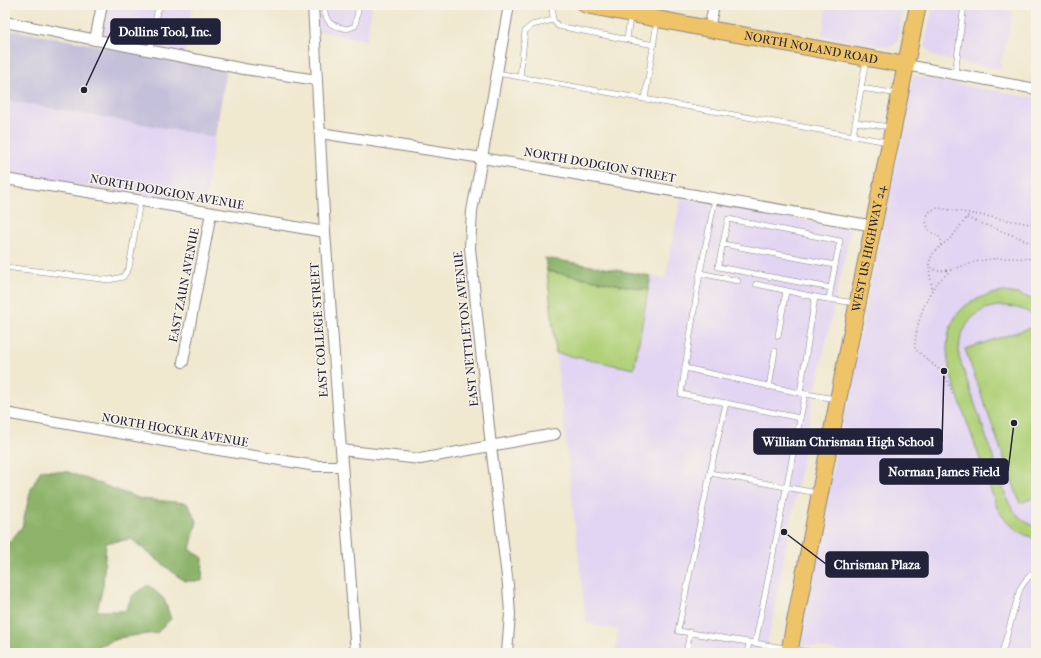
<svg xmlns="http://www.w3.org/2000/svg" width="1041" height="658" viewBox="0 0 1041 658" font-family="'IM FELL French Canon',serif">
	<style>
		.built { fill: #e2d4f3 }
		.industrial { fill: #c5c0da }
		.green { fill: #b1d179; stroke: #6a7a5a }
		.forest { fill: #8cb369; stroke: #576a52 }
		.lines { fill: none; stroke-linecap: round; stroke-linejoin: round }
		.service-casing { stroke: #898585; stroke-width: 6 }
		.minor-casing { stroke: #898585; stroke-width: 12 }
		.primary-casing { stroke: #898585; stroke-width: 18 }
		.path { stroke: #898585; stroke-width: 1.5; stroke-dasharray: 1 3; stroke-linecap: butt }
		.service { stroke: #fff; stroke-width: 5 }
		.minor { stroke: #fff; stroke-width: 10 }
		.primary { stroke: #efc469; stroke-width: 16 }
		.labels { text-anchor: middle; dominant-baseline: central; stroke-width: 3; stroke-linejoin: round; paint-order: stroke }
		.street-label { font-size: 12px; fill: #22223b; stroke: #f7f3e8 }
		.leader { fill: none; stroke: #22223b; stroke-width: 1.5 }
		.callout-dot { fill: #22223b; stroke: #f7f3e8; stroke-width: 1.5 }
		.callout { fill: #22223b; stroke: #22223b; stroke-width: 1.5 }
		.callout-label { font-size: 13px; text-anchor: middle; font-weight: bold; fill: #fff }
	</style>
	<rect width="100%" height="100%" fill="#f7f3e8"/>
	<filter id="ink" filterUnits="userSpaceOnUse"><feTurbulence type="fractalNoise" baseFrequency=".025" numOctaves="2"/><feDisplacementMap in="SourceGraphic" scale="8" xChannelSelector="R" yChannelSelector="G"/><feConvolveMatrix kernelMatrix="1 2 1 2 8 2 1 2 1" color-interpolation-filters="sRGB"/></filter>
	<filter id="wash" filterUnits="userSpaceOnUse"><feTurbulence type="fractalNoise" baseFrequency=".012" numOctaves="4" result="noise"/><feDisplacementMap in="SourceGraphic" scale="16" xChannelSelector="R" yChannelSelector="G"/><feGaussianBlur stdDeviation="0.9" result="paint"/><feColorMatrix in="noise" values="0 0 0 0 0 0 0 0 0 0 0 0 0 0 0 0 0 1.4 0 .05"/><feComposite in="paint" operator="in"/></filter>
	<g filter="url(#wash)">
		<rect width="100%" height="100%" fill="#f0e8cf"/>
		<g class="built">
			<polygon points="106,5 193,5 185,52 108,37 104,35 101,30"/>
			<polygon points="316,5 372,5 367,40 318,31"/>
			<polygon points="827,5 904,5 897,42 894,46 889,47 822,36"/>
			<polygon points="933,5 983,5 983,7 1013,12 1000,69 948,60 934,56 927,49 925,43"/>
			<polygon points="913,76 1036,98 1036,653 850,653 797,643"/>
			<polygon points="5,100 215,137 204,207 5,172"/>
			<polygon points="681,198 851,229 812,406 766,653 615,653 619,630 586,623 556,353 634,369 651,276 665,279"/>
		</g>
		<polygon class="industrial" points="5,29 227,68 215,137 5,100"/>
		<g class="green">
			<polygon points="547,271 648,290 634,369 556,353"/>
			<path d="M 1004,292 L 1018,294 L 1035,300 L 1034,295 L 1036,295 L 1036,317 C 1013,300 977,301 964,330 C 959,339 959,348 959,357 L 1007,499 C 1013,513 1022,521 1036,527 L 1036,539 C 1018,533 1007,524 997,508 L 952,379 C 939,332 952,298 1004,292 Z"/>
			<polygon points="1036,326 1036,497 1020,503 965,349"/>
		</g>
		<g class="forest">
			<polygon points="545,258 651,276 648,290 547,271"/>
			<polygon points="41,470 68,472 141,499 187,503 197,521 190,549 203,558 202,581 184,581 131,539 106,543 103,586 97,611 125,611 133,595 148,585 164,599 171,619 157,633 123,637 93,648 63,653 5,653 5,547 22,527 31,489"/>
		</g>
	</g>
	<g filter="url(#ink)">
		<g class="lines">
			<g class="service-casing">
				<g id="service">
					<polyline points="552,5 553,20 558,26 654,45"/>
					<path d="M 324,8 C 327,26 332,25 347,29 L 355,26 L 359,5"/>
					<polyline points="627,39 630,17"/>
					<polyline points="150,50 157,12 161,5"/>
					<polyline points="497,73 888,142"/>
					<polyline points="955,74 964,5"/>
					<polyline points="520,77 525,31 532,25 553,20"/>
					<polyline points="861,88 899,94"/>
					<polyline points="645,99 657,21"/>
					<polyline points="855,122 890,127"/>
					<polyline points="853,136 866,59"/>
					<polyline points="715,199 700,273 685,368 800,393 836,399"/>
					<polyline points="723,244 835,265"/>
					<polyline points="5,267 109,280 123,277 129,268 140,201"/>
					<polyline points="700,273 738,281"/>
					<polyline points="756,284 815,297 855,303"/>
					<path d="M 829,299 C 832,280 836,260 840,241 L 728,219 L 718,267 L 831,288"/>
					<polyline points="778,336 786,291"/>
					<polyline points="685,368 681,394 726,403 710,473"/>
					<polyline points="769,387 775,351"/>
					<polyline points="800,393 815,297"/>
					<polyline points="726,403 800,418"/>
					<polyline points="817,493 710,473 678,631 817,653"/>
					<polyline points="755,644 805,394"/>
					<polyline points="686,653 690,632"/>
					<polyline points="747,653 749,643"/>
					<path d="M 1002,653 L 1020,589 C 1024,582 1029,574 1036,572"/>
				</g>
			</g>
			<g class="minor-casing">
				<g id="minor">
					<polyline points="313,5 325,232 356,653"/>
					<polyline points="5,22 244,69 317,80"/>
					<polyline points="709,29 714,5"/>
					<polyline points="95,40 102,5"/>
					<polyline points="906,65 1036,89"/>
					<polyline points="320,133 482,158 874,226"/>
					<polyline points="5,179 113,196 325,232"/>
					<polyline points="183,362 211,213"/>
					<polyline points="5,413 170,442 316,466 342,466"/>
					<polyline points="341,450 420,459 555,434"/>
					<polyline points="507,653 510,614 508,585 491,446 470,248 472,211 482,158 509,5"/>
				</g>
			</g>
			<g class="primary-casing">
				<g id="primary">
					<path id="s1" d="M 586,5 L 709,29 L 906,65"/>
					<path id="s2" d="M 789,653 L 838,400 L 918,5"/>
				</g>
			</g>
			<g class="path">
				<polyline points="967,218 1020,238 1036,246"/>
				<path d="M 1036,225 L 939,208 C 926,209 922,222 931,232 C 935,235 939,235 941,240 C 941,242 941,245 940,247 C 934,252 930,256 929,265 C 932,268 934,270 939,271 C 952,271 967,264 979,261 C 998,257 1017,258 1036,259"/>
				<polyline points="941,246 952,237 970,213"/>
				<polyline points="929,267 932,290"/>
				<path d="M 951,270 C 947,274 942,278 938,282 C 925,296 914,331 915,349 L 942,372 L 947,379 L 953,395"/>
			</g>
			<use href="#service" class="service"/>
			<use href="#minor" class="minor"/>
			<use href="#primary" class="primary"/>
		</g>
	</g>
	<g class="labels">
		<g class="street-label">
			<text stroke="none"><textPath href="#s1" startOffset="229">NORTH NOLAND ROAD</textPath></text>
			<text transform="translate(600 165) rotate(10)">NORTH DODGION STREET</text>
			<text transform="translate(167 192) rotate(10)">NORTH DODGION AVENUE</text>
			<text stroke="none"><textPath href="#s2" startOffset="412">WEST US HIGHWAY 24</textPath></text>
			<text transform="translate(184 285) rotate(-79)">EAST ZAUN AVENUE</text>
			<text transform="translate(466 329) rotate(-96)">EAST NETTLETON AVENUE</text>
			<text transform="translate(319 330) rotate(-94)">EAST COLLEGE STREET</text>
			<text transform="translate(175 430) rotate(10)">NORTH HOCKER AVENUE</text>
		</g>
	</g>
	<path class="leader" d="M84 90L111 32M944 371L942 442M1014 423L1008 471M784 532L826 564"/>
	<g class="callout-dot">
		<circle cx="84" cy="90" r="4"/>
		<circle cx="944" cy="371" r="4"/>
		<circle cx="1014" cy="423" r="4"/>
		<circle cx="784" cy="532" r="4"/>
	</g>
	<g class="callout">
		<rect x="111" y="19" width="109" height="25" rx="4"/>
		<rect x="754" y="429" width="188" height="25" rx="4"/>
		<rect x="880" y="459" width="128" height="25" rx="4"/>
		<rect x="826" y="552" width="102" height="25" rx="4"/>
	</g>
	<g class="callout-label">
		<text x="165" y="36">Dollins Tool, Inc.</text>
		<text x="848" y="446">William Chrisman High School</text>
		<text x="944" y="476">Norman James Field</text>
		<text x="877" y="569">Chrisman Plaza</text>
	</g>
	<rect width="1041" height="658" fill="none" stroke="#f7f3e8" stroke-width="20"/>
</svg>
